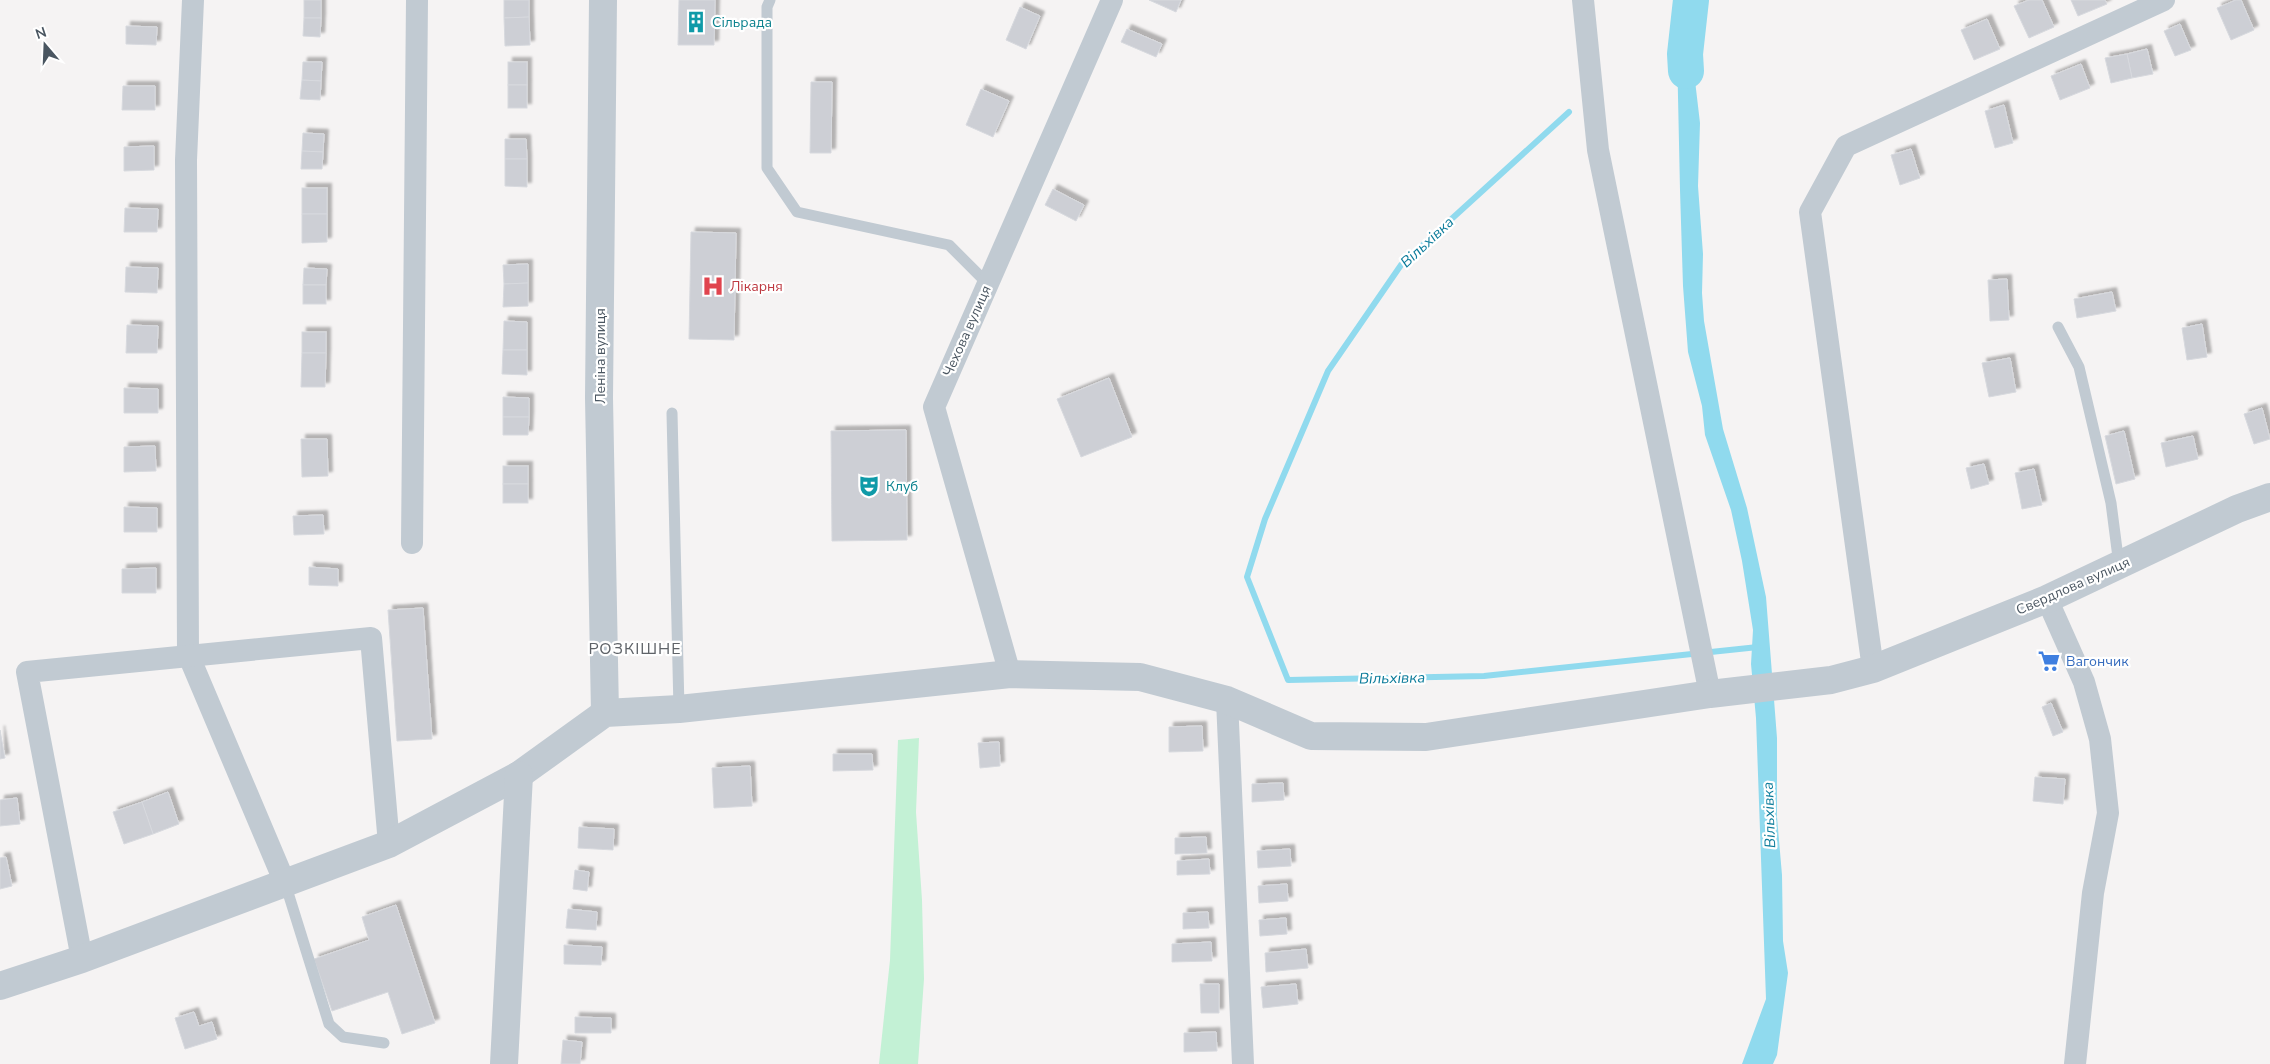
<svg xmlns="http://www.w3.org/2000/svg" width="2270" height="1064" viewBox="0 0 2270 1064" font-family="'Nunito Sans',sans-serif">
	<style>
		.green { fill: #c3f1d5 }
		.water { fill: #90daee }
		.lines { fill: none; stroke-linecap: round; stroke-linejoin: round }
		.stream { stroke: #90daee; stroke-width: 6 }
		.river { stroke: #90daee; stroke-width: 36 }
		.building { fill: #cdcfd5; stroke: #d7d9de; filter: url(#shadow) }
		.service { stroke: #c1cad2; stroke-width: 11 }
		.minor { stroke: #c1cad2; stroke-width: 22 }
		.tertiary { stroke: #c1cad2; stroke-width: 28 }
		.labels { text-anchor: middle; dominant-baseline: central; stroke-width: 4.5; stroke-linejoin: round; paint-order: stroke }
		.culture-label { font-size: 14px; fill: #0d838f; stroke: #fff; text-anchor: start }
		.health-label { font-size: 14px; fill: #be3a42; stroke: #fff; text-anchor: start }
		.street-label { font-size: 14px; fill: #4a5661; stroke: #fff }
		.shop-label { font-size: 14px; fill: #366cbe; stroke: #fff; text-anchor: start }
		.water-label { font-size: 15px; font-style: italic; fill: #0c7c9b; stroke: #fff }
		.quarter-label { font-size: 16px; letter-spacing: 1px; fill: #5f6368; stroke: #fff }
	</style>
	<defs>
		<filter id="shadow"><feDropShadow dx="4.5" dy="-4.5" stdDeviation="1" flood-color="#0004"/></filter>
	</defs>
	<rect width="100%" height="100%" fill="#f5f3f3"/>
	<polygon class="green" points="919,738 916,812 922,900 924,979 918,1064 879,1064 890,960 898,740"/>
	<polygon class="water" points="1680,20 1694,23 1694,72 1700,123 1698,186 1703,254 1702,293 1704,321 1723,429 1747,508 1766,597 1777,738 1777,817 1782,875 1783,941 1788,973 1777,1055 1773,1064 1742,1064 1766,999 1756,718 1751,664 1753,630 1742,561 1731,510 1705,435 1702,406 1688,352 1683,286 1680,190 1677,50"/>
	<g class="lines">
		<polyline class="stream" points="1569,112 1401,265 1328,371 1265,519 1247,577 1288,680 1484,676 1758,647"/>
		<polyline class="river" points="1686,71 1685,54 1691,0"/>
	</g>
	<g class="building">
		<rect x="304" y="0" width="17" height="18"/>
		<polygon points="504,0 529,0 529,17 504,18"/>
		<polygon points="679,0 715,0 714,45 678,45"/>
		<polygon points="1149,0 1181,0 1176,12"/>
		<polygon points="2029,0 2042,0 2054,27 2029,38 2014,6"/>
		<polygon points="2071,0 2105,0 2107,4 2078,16"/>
		<polygon points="2236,0 2241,0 2254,30 2231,40 2217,8"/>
		<polygon points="1020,7 1040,16 1026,49 1006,40"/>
		<polygon points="529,17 530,45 505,46 504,18"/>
		<polygon points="304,18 321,18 320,37 303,36"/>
		<polygon points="1987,19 2000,49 1974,60 1961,30"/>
		<polygon points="2180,24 2191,50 2175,56 2164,31"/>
		<polygon points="126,26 157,27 156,45 126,44"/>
		<polygon points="1127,29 1162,44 1156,57 1121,42"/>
		<polygon points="2147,49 2153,74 2132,78 2127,54"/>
		<polygon points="2127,54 2132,78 2111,83 2105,58"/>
		<polygon points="303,62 322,62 321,81 302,80"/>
		<rect x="508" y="62" width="19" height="23"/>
		<polygon points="2081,64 2090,88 2060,100 2051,76"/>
		<polygon points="302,80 321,81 320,100 300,99"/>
		<polygon points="811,82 832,82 831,153 810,153"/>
		<rect x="508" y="85" width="19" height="23"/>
		<polygon points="123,86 155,86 155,110 122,110"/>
		<polygon points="981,89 1009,101 993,137 966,125"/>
		<polygon points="2004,105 2013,143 1995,148 1985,111"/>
		<polygon points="303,133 324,134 323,152 302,151"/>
		<polygon points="505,139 526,139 527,159 505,159"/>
		<polygon points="154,146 154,170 124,171 124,147"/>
		<polygon points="1911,149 1920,178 1900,185 1891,155"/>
		<polygon points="302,151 323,152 322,169 301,169"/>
		<polygon points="505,159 527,159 527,187 505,186"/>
		<rect x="302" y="188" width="25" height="26"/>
		<polygon points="1053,189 1084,205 1076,221 1045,205"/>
		<polygon points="125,208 158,209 157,232 124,232"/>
		<polygon points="302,214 327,214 327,242 302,243"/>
		<polygon points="691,232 736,233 734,340 689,339"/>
		<polygon points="528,264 528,283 504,284 503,265"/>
		<polygon points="126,267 158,268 157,293 125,292"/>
		<polygon points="304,268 327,269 326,285 303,285"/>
		<polygon points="2007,279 2009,320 1990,321 1988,280"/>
		<polygon points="528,283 528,306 503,307 504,284"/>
		<rect x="303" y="285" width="23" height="19"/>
		<polygon points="2112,292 2116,311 2077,318 2074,299"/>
		<polygon points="504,321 527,322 527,350 503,350"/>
		<polygon points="2202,324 2207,357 2187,360 2182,328"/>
		<polygon points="127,325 158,326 157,353 126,353"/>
		<rect x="302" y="332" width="24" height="21"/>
		<polygon points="503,350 527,350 527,375 502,374"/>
		<polygon points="302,353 326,353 325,387 301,387"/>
		<polygon points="2010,358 2016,392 1989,397 1982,363"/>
		<polygon points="1109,378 1132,437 1081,457 1057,399"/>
		<polygon points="124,388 158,389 158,413 124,413"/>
		<polygon points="503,397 529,398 529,417 503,417"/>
		<polygon points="2262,408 2270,439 2254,444 2244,414"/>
		<polygon points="503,417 529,417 528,435 503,435"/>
		<polygon points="906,430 907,540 832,541 831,431"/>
		<polygon points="2124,431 2135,479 2116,484 2105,436"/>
		<polygon points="2193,436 2198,459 2166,467 2161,443"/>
		<polygon points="301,439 327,439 328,476 302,477"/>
		<polygon points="155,446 156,471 124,472 124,447"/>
		<polygon points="1984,464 1989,484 1971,489 1966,468"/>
		<rect x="503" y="466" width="25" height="18"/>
		<polygon points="2034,469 2042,505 2022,509 2015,473"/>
		<rect x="503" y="484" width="25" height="19"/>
		<polygon points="124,507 157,508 157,532 124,532"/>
		<polygon points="323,515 324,534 294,535 293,516"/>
		<polygon points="309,567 338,569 338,586 309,585"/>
		<polygon points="156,568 156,593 122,593 122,569"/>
		<polygon points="423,608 432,739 397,741 388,610"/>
		<polygon points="2051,703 2063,732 2053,736 2042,707"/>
		<polygon points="1202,726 1203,751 1169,752 1169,727"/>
		<polygon points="0,730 5,758 0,759"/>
		<polygon points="999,742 1000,766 980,768 978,743"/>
		<polygon points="833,754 872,754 873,770 833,771"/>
		<polygon points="750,766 752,806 714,808 712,768"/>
		<polygon points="2035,777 2065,779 2063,804 2033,801"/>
		<polygon points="1283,783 1284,800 1252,802 1252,784"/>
		<polygon points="168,792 179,824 153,834 142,802"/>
		<polygon points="17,798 20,824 0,826 0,800"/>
		<polygon points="142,802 153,834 124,844 113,812"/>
		<polygon points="579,827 614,829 613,850 578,848"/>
		<polygon points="1206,837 1207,853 1175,854 1175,838"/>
		<polygon points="1290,849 1291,866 1258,868 1257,851"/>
		<polygon points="6,857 12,886 0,889 0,858"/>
		<polygon points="1209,859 1210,874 1177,875 1177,861"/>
		<polygon points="575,870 589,872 587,891 573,889"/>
		<polygon points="1287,884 1288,901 1259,903 1258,886"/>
		<polygon points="396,905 435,1023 402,1034 388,992 332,1011 314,959 369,940 362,917"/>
		<polygon points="568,909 597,912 596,930 566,928"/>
		<polygon points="1208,912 1209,928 1183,929 1183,913"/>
		<polygon points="1286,918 1287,934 1260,936 1259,920"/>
		<polygon points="1211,942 1212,961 1172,962 1172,944"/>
		<polygon points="564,945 602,947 601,965 564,964"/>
		<polygon points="1306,949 1308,968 1266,972 1265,953"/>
		<polygon points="1200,984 1219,984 1219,1013 1201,1013"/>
		<polygon points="1296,984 1298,1004 1263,1008 1261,987"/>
		<polygon points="194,1012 199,1026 212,1022 217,1039 185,1049 175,1018"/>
		<polygon points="575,1017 611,1018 611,1033 575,1033"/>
		<polygon points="1216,1032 1217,1051 1184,1052 1184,1033"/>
		<polygon points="563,1040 582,1042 580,1064 561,1064"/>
	</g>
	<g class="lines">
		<g class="service">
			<polyline points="770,0 767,7 767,168 797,212 949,245 988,284"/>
			<polyline points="2058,327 2079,367 2111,503 2119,565"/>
			<polyline points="672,413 679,709"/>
			<polyline points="285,883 329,1024 343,1037 384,1043"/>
		</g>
		<g class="minor">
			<polyline points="193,0 186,160 188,654 285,883"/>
			<polyline points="1583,0 1598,150 1710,694"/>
			<polyline points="412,543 417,0"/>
			<polyline points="2047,599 2084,682 2100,739 2108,813 2093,893 2075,1064"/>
			<polyline points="1873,669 1810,212 1846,146 2164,0"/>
			<polyline points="1010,674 934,407 1112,0"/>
			<polyline points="1227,700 1243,1064"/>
			<polyline points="82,959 27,672 371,638 389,844"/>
		</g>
		<g class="tertiary">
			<polyline points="603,0 599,398 605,713"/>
			<polyline points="0,986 82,959 389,844 519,775 605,713 679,709 1010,674 1140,677 1227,700 1311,736 1426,737 1710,694 1831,680 1873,669 2047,599 2237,509 2270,497"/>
			<polyline points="504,1064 519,775"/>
		</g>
	</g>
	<defs>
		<g id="building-bare" transform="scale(1.725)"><path d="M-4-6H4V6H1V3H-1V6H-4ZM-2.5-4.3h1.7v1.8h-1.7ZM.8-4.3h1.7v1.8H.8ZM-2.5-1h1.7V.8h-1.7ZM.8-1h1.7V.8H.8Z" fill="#0f9aa8" stroke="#fff" stroke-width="2.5" paint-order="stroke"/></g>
		<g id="hospital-bare" transform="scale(1.725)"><path d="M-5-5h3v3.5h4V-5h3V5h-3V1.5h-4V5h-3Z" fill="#e0444e" stroke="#fff" stroke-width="2.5" paint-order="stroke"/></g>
		<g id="theatre-bare" transform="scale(1.725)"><path d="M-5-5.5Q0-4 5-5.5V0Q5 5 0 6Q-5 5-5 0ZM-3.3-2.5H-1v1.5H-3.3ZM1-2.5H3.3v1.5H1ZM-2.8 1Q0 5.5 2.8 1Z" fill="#0f9aa8" stroke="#fff" stroke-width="2.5" paint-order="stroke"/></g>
		<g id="supermarket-bare" transform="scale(1.725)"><path d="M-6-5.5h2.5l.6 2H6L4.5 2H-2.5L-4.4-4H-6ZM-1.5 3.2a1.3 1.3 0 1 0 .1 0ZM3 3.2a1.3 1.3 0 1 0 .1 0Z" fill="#3f7fe0" stroke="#fff" stroke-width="2.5" paint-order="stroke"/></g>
	</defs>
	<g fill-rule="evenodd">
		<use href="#building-bare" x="696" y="22"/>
		<use href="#hospital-bare" x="713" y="286"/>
		<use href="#theatre-bare" x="869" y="486"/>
		<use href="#supermarket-bare" x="2049" y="661"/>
	</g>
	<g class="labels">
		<g class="culture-label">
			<text x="712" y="22">Сільрада</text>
			<text x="886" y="486">Клуб</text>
		</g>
		<g class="health-label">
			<text x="730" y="286">Лікарня</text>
		</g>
		<g class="street-label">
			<text transform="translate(967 331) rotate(-66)">Чехова вулиця</text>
			<text transform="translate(600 356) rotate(-90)">Леніна вулиця</text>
			<text transform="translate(2073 586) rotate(-24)">Свердлова вулиця</text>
		</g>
		<g class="shop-label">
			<text x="2066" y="661">Вагончик</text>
		</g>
		<g class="water-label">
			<text transform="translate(1427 242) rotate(-43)">Вільхівка</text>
			<text transform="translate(1392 678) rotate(-1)">Вільхівка</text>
			<text transform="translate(1769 815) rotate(-92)">Вільхівка</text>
		</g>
		<g class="quarter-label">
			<text x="635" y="649">РОЗКІШНЕ</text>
		</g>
	</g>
	<g transform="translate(45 45) rotate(341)" stroke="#ffffff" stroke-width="4" paint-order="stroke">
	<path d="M0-4L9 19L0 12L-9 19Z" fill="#4a5661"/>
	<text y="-8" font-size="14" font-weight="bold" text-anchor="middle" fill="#4a5661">N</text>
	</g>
</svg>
